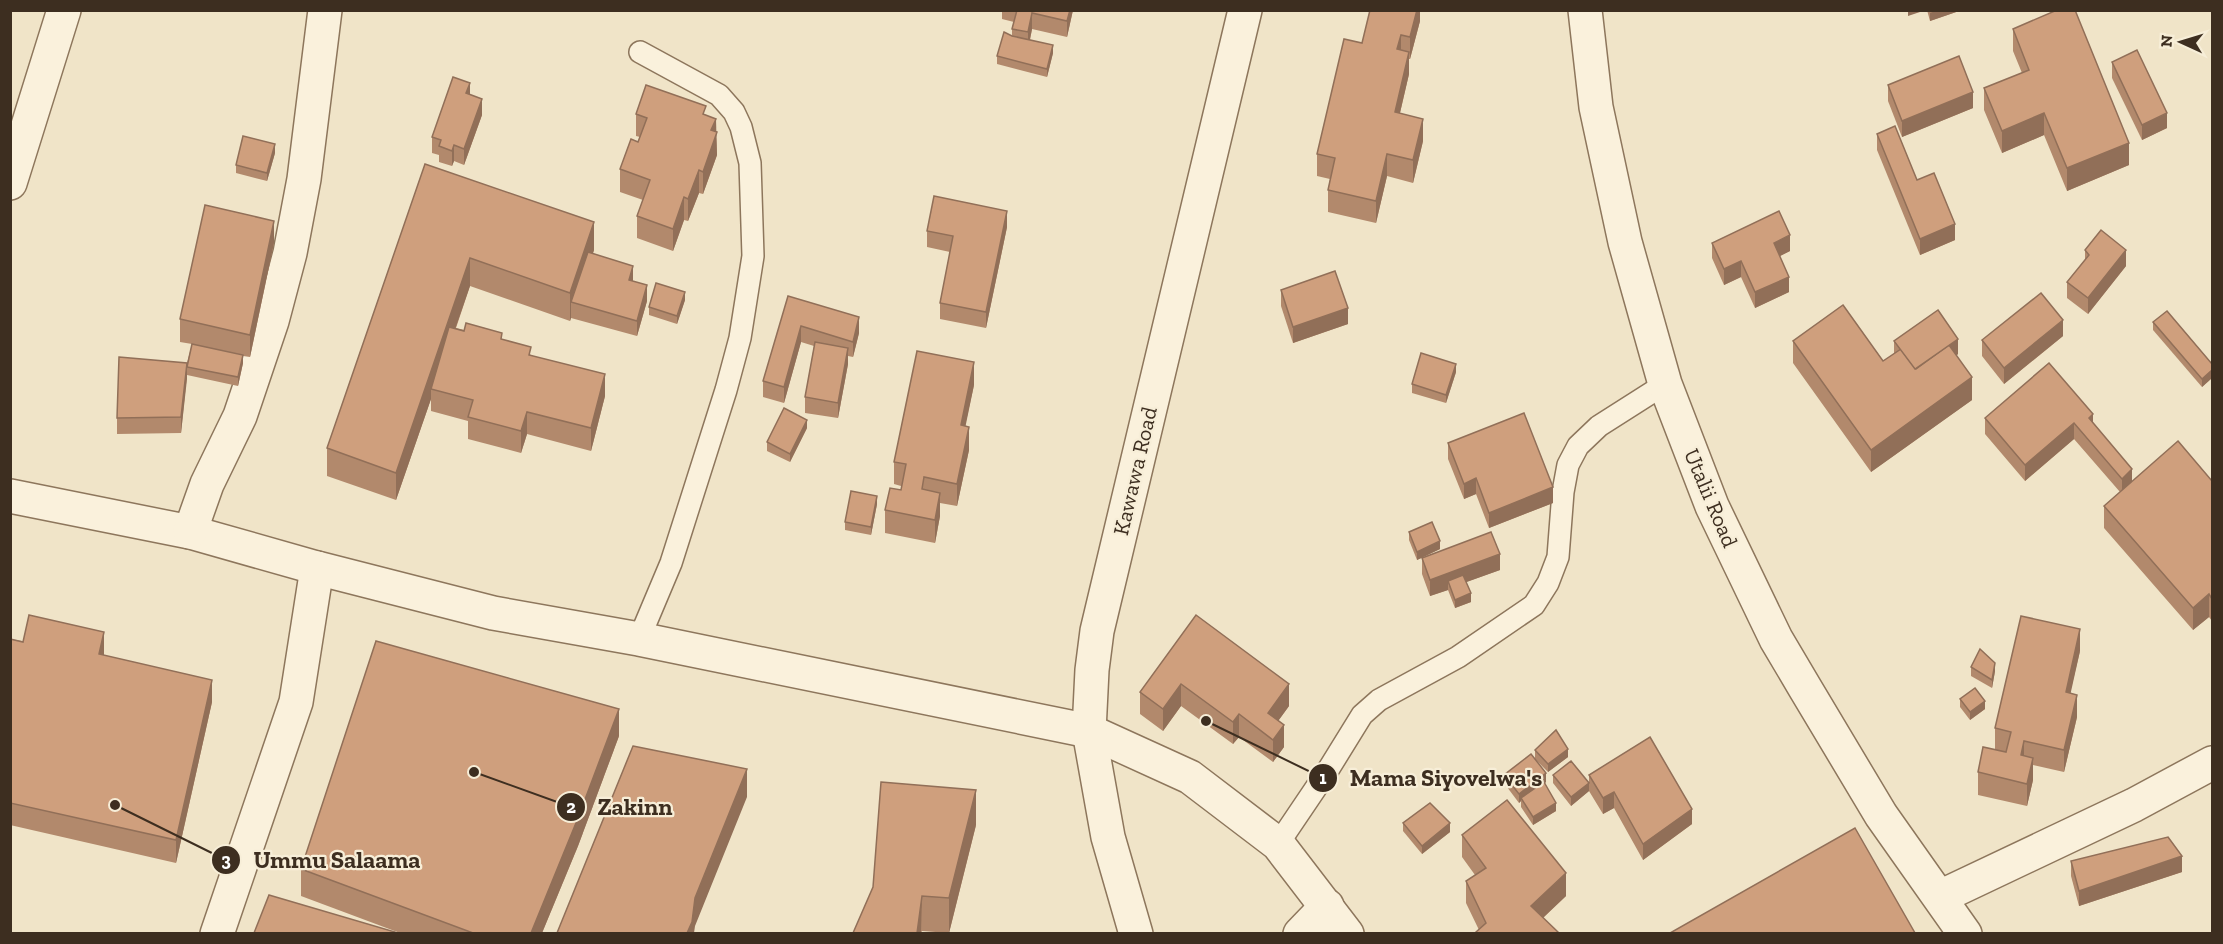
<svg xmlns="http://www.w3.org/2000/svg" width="2223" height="944" viewBox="0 0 2223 944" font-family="'Zilla Slab',serif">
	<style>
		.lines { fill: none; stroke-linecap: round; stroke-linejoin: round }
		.lane-casing { stroke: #8d765c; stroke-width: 24 }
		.street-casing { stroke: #8d765c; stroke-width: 36 }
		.lane { stroke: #faf1dc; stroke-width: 21 }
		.street { stroke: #faf1dc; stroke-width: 33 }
		.wall { fill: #b2896c }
		.shaded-wall { fill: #916f58 }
		.building { fill: #cf9f7d; stroke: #916f58; stroke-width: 1.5 }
		.labels { text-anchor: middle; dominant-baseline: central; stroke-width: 4.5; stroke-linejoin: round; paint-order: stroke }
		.street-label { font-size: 22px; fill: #3d2e20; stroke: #f7eed8 }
		.leader { fill: none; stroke: #3d2e20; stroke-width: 2 }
		.callout-dot { fill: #3d2e20; stroke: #f7eed8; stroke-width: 2 }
		.mark-label { font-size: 18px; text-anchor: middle; font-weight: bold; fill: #fff }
		.callout-label { font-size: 24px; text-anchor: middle; font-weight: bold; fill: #3d2e20; stroke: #f7eed8; stroke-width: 4.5; stroke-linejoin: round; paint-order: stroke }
	</style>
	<rect width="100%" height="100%" fill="#f0e4c8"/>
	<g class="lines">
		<g class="lane-casing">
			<g id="lane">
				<polyline points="639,639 671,563 726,390 740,338 753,256 750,163 741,127 734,112 719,95 640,52"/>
				<polyline points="1278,844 1328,770 1362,715 1379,700 1458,657 1534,605 1548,583 1558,557 1563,492 1568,465 1578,446 1599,426 1665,384"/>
			</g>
		</g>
		<g class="street-casing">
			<g id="street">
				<polyline points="1585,10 1596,107 1625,242 1665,384 1712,506 1776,639 1805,688 1881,815 1965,934"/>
				<polyline points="10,183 64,10"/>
				<polyline points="10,496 190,532 317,568 493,613 639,639 1089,731 1190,777 1278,844 1347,934"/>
				<polyline points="190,532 207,484 240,416 272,321 290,253 304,179 325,10"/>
				<polyline points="1940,897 2134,805 2212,763"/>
				<polyline points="217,934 296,702 317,568"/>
				<polyline points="1136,934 1108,837 1089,731 1092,670 1097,631 1245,10"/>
				<polyline points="1300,934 1327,906"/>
			</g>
		</g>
		<use href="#lane" class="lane"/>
		<use href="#street" class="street"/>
	</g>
	<g class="wall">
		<polygon points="1002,10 1073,10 1067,37 1032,29 1030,40 1053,53 1047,77 997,64 997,56 1012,36 1012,29 1014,22 1002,19"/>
		<polygon points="1420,10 1420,21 1410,59 1409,59 1409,74 1400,113 1423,141 1413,183 1387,176 1376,223 1328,212 1328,190 1330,179 1317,176 1317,154 1362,43"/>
		<polygon points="1927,10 1962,10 1930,21"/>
		<polygon points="2013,29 2129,165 2067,191 2044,135 2002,153 1984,110 1984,88 2022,73 2013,51"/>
		<polygon points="2112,62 2167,128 2142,140 2112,78"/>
		<polygon points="1888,85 1973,108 1902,137 1888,101"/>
		<polygon points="470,95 482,115 464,165 454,161 452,166 439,162 439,155 432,153 432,137"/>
		<polygon points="636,114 706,115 716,132 717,155 703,194 699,193 688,221 684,220 673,251 637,238 637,216 643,200 620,192 620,169 638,142 640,137 636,136"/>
		<polygon points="1877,134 1917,180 1955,240 1920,255 1877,150"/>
		<polygon points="275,153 267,181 236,173 236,165"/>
		<polygon points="425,164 594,250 593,253 633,281 647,301 637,336 571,318 570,321 470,286 456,328 502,339 605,396 591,451 527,434 521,453 468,439 468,421 431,411 431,399 396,500 327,476 327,448"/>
		<polygon points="1007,227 986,328 940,319 940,303 950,252 927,247 927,231"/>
		<polygon points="274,243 250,357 243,356 243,363 238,386 187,375 181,433 117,434 117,418 187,363 192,344 180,342 180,319"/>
		<polygon points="1712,243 1790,251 1780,256 1789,292 1755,308 1741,277 1724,285 1712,258"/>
		<polygon points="2085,250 2126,266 2088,314 2067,298 2067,282 2085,260"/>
		<polygon points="1281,290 1348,324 1293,343 1281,306"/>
		<polygon points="788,296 859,333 853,357 848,356 848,364 838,418 805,413 805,397 814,346 801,342 784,403 763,397 763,381"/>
		<polygon points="685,300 677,324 649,315 649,307"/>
		<polygon points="2153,322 2212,364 2212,378 2202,387 2153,330"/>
		<polygon points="2063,336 2004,384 1982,356 1982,340"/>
		<polygon points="1793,341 1883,361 1894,354 1894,341 1958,354 1956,356 1972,400 1871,472 1793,363"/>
		<polygon points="1456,372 1446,403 1412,393 1412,384"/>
		<polygon points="974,385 965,426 969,450 957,506 940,503 940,516 935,543 885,533 885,510 901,490 901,486 894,484 894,462"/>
		<polygon points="1985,418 2093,423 2132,482 2212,481 2212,621 2209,617 2193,630 2104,528 2104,506 2120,492 2074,439 2025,481 1985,434"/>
		<polygon points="807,428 790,462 767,451 767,442"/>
		<polygon points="1448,443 1553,503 1489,528 1476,494 1464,499 1448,459"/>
		<polygon points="877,504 871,535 845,530 845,522"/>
		<polygon points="1409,532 1440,549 1417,560 1409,540"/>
		<polygon points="1422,558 1500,570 1466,582 1471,602 1455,608 1448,590 1430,596 1422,574"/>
		<polygon points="1196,615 1289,706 1278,721 1284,747 1273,762 1239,737 1233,744 1181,706 1163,731 1140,714 1140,692"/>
		<polygon points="10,639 104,655 212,702 176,863 10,825"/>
		<polygon points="2080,651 2070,693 2077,717 2064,772 2033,765 2033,780 2027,806 1978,795 1978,772 1995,750 1995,728"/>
		<polygon points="1971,667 1995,671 1992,688 1971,676"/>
		<polygon points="1960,699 1985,709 1970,720 1960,707"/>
		<polygon points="619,736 578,846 542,933 400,933 301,896 301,869"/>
		<polygon points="1535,750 1568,757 1548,772 1535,759"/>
		<polygon points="1504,775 1546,782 1545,783 1556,811 1533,825 1521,807 1521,801 1519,803 1504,783"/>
		<polygon points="1553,775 1589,783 1589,775 1692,824 1643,860 1614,808 1603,814 1589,791 1571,806 1553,783"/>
		<polygon points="1403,823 1450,832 1422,854 1403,831"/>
		<polygon points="976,825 949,933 922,931 921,933 853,933"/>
		<polygon points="1462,835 1566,896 1543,918 1559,933 1476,933 1476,932 1479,930 1466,903 1466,881 1475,875 1462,857"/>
		<polygon points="2071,861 2182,872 2079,906 2071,876"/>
	</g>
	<g class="shaded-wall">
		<polygon points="1070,10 1073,10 1067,37 1067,21"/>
		<polygon points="1417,10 1420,10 1420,21 1410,59 1410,37"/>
		<polygon points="1908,10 1926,10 1908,16"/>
		<polygon points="1938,10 1962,10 1930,21 1930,13"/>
		<polygon points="1032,13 1032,29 1028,48 1028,32"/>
		<polygon points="1401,35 1401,57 1397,49"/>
		<polygon points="1053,45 1053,53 1047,77 1047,69"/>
		<polygon points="1409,52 1409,74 1395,134 1395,112"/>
		<polygon points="470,83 470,98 466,93"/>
		<polygon points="1973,92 1973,108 1902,137 1902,121"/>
		<polygon points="482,99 482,115 464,165 464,149"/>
		<polygon points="2044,113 2044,135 2002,153 2002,131"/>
		<polygon points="2167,113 2167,128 2142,140 2142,125"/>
		<polygon points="716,119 717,155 703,194 703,172 711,130"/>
		<polygon points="1423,119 1423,141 1413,183 1413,160"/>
		<polygon points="2129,143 2129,165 2067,191 2067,168"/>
		<polygon points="275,144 275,153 267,181 267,173"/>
		<polygon points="454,145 454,161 452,166 452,151"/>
		<polygon points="1387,154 1387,176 1376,223 1376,201"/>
		<polygon points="699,170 699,193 688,221 688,199"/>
		<polygon points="684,197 684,220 673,251 673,229"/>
		<polygon points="1007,211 1007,227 986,328 986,312"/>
		<polygon points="274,221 274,243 250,357 250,335"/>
		<polygon points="594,222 594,250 576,303 571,302 571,318 570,321 570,293"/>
		<polygon points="1955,224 1955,240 1920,255 1920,239"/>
		<polygon points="1790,235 1790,251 1774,259 1774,243"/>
		<polygon points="2126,250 2126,266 2088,314 2088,298"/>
		<polygon points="470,258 470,286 434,390 431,389 431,399 396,500 396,473"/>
		<polygon points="1741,261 1741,277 1724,285 1724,269"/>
		<polygon points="633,266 633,281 629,280"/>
		<polygon points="1789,277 1789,292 1755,308 1755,292"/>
		<polygon points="647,285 647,301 637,336 637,321"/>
		<polygon points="685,292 685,300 677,324 677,316"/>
		<polygon points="1348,308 1348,324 1293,343 1293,327"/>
		<polygon points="859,317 859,333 853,357 853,342"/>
		<polygon points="2063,320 2063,336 2004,384 2004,368"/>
		<polygon points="801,326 801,342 784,403 784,387"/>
		<polygon points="1958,339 1958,354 1914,385 1914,370"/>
		<polygon points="848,348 848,364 838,418 838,403"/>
		<polygon points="243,355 243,363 238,386 238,377"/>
		<polygon points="974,362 974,385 961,448 961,425"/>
		<polygon points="187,363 187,379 181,433 181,417"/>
		<polygon points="1456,364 1456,372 1446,403 1446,395"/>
		<polygon points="2212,370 2212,378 2202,387 2202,379"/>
		<polygon points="605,374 605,396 591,451 591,428"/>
		<polygon points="1972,377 1972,400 1871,472 1871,450"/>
		<polygon points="527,412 527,434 521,453 521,431"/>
		<polygon points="2093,414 2093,430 2089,418"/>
		<polygon points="807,420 807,428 790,462 790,454"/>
		<polygon points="2074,423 2074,439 2025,481 2025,465"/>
		<polygon points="969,427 969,450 957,506 957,484"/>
		<polygon points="2132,469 2132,485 2122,494 2122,479"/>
		<polygon points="1476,478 1476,494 1464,499 1464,484"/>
		<polygon points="1553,487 1553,503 1489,528 1489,513"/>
		<polygon points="940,493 940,516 935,543 935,520"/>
		<polygon points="877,496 877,504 871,535 871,527"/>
		<polygon points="1440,541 1440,549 1417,560 1417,552"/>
		<polygon points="1500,554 1500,570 1450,588 1448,581 1448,590 1430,596 1430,580"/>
		<polygon points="1471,593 1471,602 1455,608 1455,600"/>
		<polygon points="2209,594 2209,617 2193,630 2193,608"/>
		<polygon points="2080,629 2080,651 2066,714 2066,692"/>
		<polygon points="104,632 104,655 99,677 99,654"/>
		<polygon points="1995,663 1995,671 1992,688 1992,680"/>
		<polygon points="212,680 212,702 176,863 176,840"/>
		<polygon points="1181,684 1181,706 1163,731 1163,709"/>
		<polygon points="1289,684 1289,706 1268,735 1268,713"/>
		<polygon points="2077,695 2077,717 2064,772 2064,750"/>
		<polygon points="1985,701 1985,709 1970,720 1970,712"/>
		<polygon points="619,709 619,736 578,846 542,933 531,933"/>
		<polygon points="1239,714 1239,737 1233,744 1233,722"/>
		<polygon points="1284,725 1284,747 1273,762 1273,740"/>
		<polygon points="2024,741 2024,763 2021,755"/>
		<polygon points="1568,749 1568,757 1548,772 1548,764"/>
		<polygon points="2033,758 2033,780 2027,806 2027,784"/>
		<polygon points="747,769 747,797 695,926 694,933 687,933 695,898"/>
		<polygon points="1546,773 1546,782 1522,800 1521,798 1521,801 1519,803 1519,794"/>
		<polygon points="1589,783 1589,791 1571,806 1571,797"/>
		<polygon points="976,790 976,825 949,933 949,898"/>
		<polygon points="1614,792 1614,808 1603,814 1603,798"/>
		<polygon points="1556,803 1556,811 1533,825 1533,817"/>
		<polygon points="1692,809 1692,824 1643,860 1643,844"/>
		<polygon points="1450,823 1450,832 1422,854 1422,846"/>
		<polygon points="2182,856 2182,872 2079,906 2079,891"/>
		<polygon points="1566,873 1566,896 1531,929 1531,906"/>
		<polygon points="922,896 921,933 917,933"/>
	</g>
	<g class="building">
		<polygon points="1017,10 1070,10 1067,21 1032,13 1028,32 1012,29"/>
		<polygon points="1370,10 1417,10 1410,37 1401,35 1397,49 1409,52 1395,112 1423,119 1413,160 1387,154 1376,201 1328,190 1335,158 1317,154 1344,39 1362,43"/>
		<polygon points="2057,10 2075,10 2129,143 2067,168 2044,113 2002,131 1984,88 2029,70 2013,29"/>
		<polygon points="1004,32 1012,36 1053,45 1047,69 997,56"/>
		<polygon points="2137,50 2167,113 2142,125 2112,62"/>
		<polygon points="1959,56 1973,92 1902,121 1888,85"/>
		<polygon points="453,77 470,83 466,93 482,99 464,149 454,145 452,151 439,146 441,140 432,137"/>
		<polygon points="646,85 706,106 703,114 716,119 711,130 717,132 703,172 699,170 688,199 684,197 673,229 637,216 650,180 620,169 631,139 638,142 647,118 636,114"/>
		<polygon points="1895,126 1917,180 1934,173 1955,224 1920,239 1877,134"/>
		<polygon points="243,136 275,144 267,173 236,165"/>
		<polygon points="425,164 594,222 570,293 470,258 396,473 327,448"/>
		<polygon points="934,196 1007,211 986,312 940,303 953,236 927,231"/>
		<polygon points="205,205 274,221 250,335 180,319"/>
		<polygon points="1779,211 1790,235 1774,243 1789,277 1755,292 1741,261 1724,269 1712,243"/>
		<polygon points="2101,230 2126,250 2088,298 2067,282 2089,255 2085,250"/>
		<polygon points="588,252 633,266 629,280 647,285 637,321 571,302"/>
		<polygon points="1335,271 1348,308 1293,327 1281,290"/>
		<polygon points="656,283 685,292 677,316 649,307"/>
		<polygon points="2041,293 2063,320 2004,368 1982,340"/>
		<polygon points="788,296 859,317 853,342 801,326 784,387 763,381"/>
		<polygon points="1843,305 1883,361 1901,349 1916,369 1949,345 1972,377 1871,450 1793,341"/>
		<polygon points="1938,310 1958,339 1915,369 1894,341"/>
		<polygon points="2167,311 2212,364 2212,370 2202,379 2153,322"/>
		<polygon points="466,323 502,333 501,339 531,347 529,355 605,374 591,428 527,412 521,431 468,417 473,400 431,389 449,327 464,331"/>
		<polygon points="815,342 848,348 838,403 805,397"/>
		<polygon points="192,344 243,355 238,377 187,367"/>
		<polygon points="917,351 974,362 961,425 969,427 957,484 924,477 922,489 940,493 935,520 885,510 890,488 901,490 906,464 894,462"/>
		<polygon points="1421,353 1456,364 1446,395 1412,384"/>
		<polygon points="119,357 187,363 181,417 117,418"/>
		<polygon points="2049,363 2093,414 2089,418 2132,469 2122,479 2074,423 2025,465 1985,418"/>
		<polygon points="784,408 807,420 790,454 767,442"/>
		<polygon points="1524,413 1553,487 1489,513 1476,478 1464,484 1448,443"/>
		<polygon points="2178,441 2212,481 2212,599 2209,594 2193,608 2104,506"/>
		<polygon points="851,491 877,496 871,527 845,522"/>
		<polygon points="1432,522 1440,541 1417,552 1409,532"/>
		<polygon points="1491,532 1500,554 1430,580 1422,558"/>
		<polygon points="1463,575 1471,593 1455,600 1448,581"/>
		<polygon points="29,615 104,632 99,654 212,680 176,840 10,803 10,639 23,642"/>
		<polygon points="1196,615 1289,684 1268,713 1284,725 1273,740 1239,714 1233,722 1181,684 1163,709 1140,692"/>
		<polygon points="2021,616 2080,629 2066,692 2077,695 2064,750 2024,741 2021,755 2033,758 2027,784 1978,772 1983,747 2006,752 2011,732 1995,728"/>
		<polygon points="376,641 619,709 578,818 531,933 473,933 301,869"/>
		<polygon points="1980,649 1995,663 1992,680 1971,667"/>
		<polygon points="1975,688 1985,701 1970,712 1960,699"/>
		<polygon points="1556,730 1568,749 1548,764 1535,750"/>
		<polygon points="1650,737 1692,809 1643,844 1614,792 1603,798 1589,775"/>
		<polygon points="633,746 747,769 695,898 692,922 687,933 557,933"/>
		<polygon points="1531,754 1546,773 1519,794 1504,775"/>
		<polygon points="1571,761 1589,783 1571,797 1553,775"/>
		<polygon points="881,782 976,790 949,898 922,896 917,933 853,933 873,887"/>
		<polygon points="1544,782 1556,803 1533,817 1521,798"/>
		<polygon points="1507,800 1566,873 1531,906 1559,933 1477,933 1476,932 1486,923 1466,881 1486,868 1462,835"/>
		<polygon points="1430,803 1450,823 1422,846 1403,823"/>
		<polygon points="1855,828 1915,933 1670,933"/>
		<polygon points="2168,837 2182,856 2079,891 2071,861"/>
		<polygon points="269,895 395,932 395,933 254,933"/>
	</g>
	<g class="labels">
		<g class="street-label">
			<text transform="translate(1135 471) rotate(-77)">Kawawa Road</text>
			<text transform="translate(1711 498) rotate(67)">Utalii Road</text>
		</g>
	</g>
	<path class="leader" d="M1206 721L1323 778M474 772L571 807M115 805L226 860"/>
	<g class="callout-dot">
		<circle cx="1206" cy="721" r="6"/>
		<circle cx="474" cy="772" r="6"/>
		<circle cx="115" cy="805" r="6"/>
		<circle cx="1323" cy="778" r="15"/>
		<circle cx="571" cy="807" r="15"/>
		<circle cx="226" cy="860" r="15"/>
	</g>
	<g class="mark-label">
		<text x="1323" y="784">1</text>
		<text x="571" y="813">2</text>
		<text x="226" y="866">3</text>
	</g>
	<g class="callout-label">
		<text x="1446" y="786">Mama Siyovelwa's</text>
		<text x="635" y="815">Zakinn</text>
		<text x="337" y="868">Ummu Salaama</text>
	</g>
	<rect width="2223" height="944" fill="none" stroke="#3d2e20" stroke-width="24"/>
	<g transform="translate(2181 42) rotate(274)" stroke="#f7eed8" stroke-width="4.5" paint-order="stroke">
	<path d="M0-4.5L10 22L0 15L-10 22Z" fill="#3d2e20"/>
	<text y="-9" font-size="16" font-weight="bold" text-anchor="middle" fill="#3d2e20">N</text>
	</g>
</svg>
